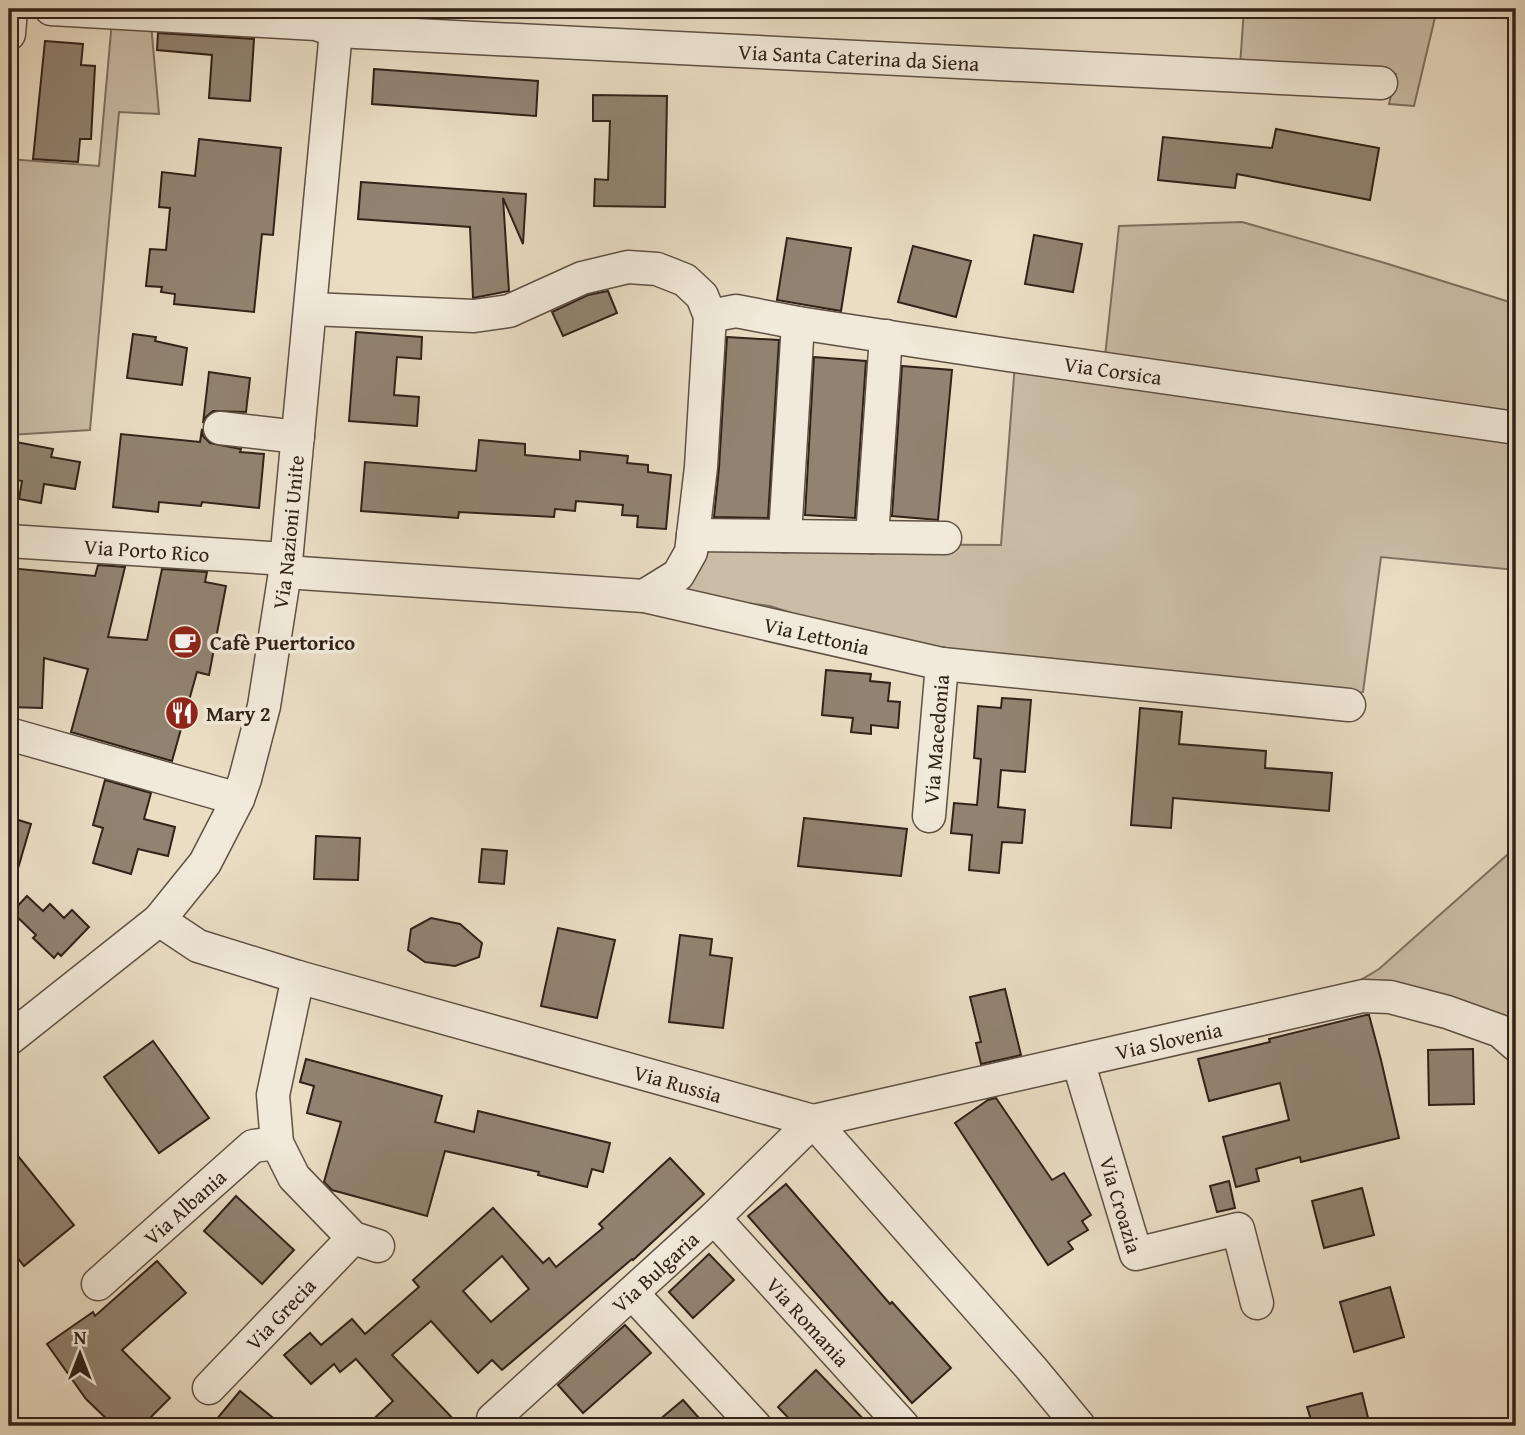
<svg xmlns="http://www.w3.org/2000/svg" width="1525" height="1435" viewBox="0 0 1525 1435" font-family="'Gentium Book Plus',serif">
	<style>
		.green { fill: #cabda7; stroke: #7e7060; stroke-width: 2 }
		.building { fill: #918371; stroke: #312218; stroke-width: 2; fill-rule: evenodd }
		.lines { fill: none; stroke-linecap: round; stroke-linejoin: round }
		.minor-casing { stroke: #5f5143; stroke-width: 35 }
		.minor { stroke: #f1e9d9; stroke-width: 32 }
		.labels { text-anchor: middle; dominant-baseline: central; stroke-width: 7; stroke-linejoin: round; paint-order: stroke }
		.street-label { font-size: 21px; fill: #312218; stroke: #f1e9d9 }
		.poi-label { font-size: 21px; font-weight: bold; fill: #312218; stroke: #f1e9d9; text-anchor: start }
	</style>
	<rect width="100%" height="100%" fill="#e9ddc4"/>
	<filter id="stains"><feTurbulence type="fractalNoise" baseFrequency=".00286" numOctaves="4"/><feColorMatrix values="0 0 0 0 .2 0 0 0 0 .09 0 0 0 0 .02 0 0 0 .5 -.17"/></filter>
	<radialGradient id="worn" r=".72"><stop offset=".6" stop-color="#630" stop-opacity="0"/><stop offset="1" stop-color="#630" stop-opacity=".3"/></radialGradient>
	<g class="green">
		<polygon points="1244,9 1437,9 1414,106 1389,104 1396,74 1240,66"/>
		<polygon points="112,21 151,24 159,114 119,112 90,430 9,435 9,159 99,166"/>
		<polygon points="1242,222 1385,263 1516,304 1516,570 1381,557 1363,692 1348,696 943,652 872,639 770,606 714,599 680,590 700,543 1001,545 1015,363 1103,375 1119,226"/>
		<polygon points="1516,847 1516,1030 1354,984 1379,969"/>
	</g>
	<g class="building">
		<polygon points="158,33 254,39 250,101 209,98 212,55 157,50"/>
		<polygon points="45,41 83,44 81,65 95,66 91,139 80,139 78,162 33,159"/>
		<polygon points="374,69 538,81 536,116 372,104"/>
		<polygon points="593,95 667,96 665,207 594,206 595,179 608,180 610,121 593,121"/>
		<polygon points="1276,129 1379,148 1370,200 1237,174 1235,188 1158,180 1163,137 1272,148"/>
		<polygon points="199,139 281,148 273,235 262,234 254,312 174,304 175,294 161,292 162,287 146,286 150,249 166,250 170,208 159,207 162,172 195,176"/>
		<polygon points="361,182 526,194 523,244 503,198 509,291 473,298 470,227 358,219"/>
		<polygon points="1034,235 1082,244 1073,292 1025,284"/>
		<polygon points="787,238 851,248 841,311 777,300"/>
		<polygon points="913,246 971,261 956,317 898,302"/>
		<polygon points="608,291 617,313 563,336 552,312 588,295"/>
		<polygon points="356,332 422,337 421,359 397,357 394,395 419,397 417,426 349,421"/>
		<polygon points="133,334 156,337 155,341 187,348 182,385 127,378"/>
		<polygon points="727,337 779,340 768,518 714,517 719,468"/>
		<polygon points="814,357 866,361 855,518 805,515"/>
		<polygon points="902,366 952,370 938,520 892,516"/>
		<polygon points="209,372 250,378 246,412 213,411 206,417 203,423"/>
		<polygon points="202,429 203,436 210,443 241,449 240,452 264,454 259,508 202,502 201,506 159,502 158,512 113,507 121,434 200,442"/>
		<polygon points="479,440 525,444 525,455 580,460 580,451 628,456 627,463 648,465 648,472 671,475 666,529 637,527 638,516 622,515 623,505 576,501 575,511 555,509 554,517 459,512 458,518 361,511 365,462 476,471"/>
		<polygon points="16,442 53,449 51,457 80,462 75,489 44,484 41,503 19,499 22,481 10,479"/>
		<polygon points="98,565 125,567 108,637 147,640 162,569 207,572 205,582 226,586 209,675 197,672 172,761 71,732 88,669 44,658 42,708 9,707 9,568 95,576"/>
		<polygon points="826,670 871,674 870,681 890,683 888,701 900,702 898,728 871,725 871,734 851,732 853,718 822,715"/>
		<polygon points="1002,698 1031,700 1025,772 1001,770 998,807 1025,810 1022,843 1002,842 999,873 969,870 972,835 951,833 954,803 977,805 981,759 974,758 978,706 1001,708"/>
		<polygon points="1140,708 1182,712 1179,744 1266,751 1265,768 1332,773 1329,811 1173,798 1171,828 1131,825"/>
		<polygon points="105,780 151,793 144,819 175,827 168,856 138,849 131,874 93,863 103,828 93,825"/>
		<polygon points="9,817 31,824 14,882 9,881"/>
		<polygon points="804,818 907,829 901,876 798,866"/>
		<polygon points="316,836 360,838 358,880 314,879"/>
		<polygon points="482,849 507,851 504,884 479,882"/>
		<polygon points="27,896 43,911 50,904 64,918 72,910 89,927 61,956 58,953 54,958 33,938 36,935 12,912"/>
		<polygon points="431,918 460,924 482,943 479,957 455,966 425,962 408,950 411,929"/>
		<polygon points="558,928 615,940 597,1018 541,1006"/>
		<polygon points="680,935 712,939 710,955 732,958 723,1028 669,1022"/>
		<polygon points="1005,989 1021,1055 981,1064 976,1043 981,1042 970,997"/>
		<polygon points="1366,1015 1369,1015 1381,1060 1399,1138 1301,1162 1300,1157 1256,1169 1259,1181 1236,1187 1223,1137 1289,1120 1280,1083 1209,1101 1198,1059 1270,1042 1269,1039"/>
		<polygon points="153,1041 209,1118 159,1153 104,1077"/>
		<polygon points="1473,1049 1474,1104 1429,1105 1428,1050"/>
		<polygon points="306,1059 442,1096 435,1122 474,1132 478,1111 610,1143 603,1172 592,1169 587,1187 538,1175 539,1172 445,1151 427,1216 332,1190 324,1182 341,1122 307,1113 314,1086 300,1082"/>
		<polygon points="996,1098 1052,1180 1064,1173 1091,1215 1082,1221 1088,1230 1068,1242 1073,1249 1048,1265 955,1123 988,1100"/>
		<polygon points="9,1145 74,1225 24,1266 9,1247"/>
		<path d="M 670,1158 L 704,1194 L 633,1260 L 632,1259 L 502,1370 L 492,1360 L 478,1373 L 431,1321 L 392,1355 L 460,1426 L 366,1426 L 393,1401 L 356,1359 L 340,1372 L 334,1364 L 311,1384 L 284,1355 L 310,1333 L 321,1345 L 352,1319 L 365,1334 L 419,1287 L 413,1280 L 493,1208 L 543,1263 L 549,1258 L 556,1267 L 603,1228 L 599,1224 ZM 502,1256 L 529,1289 L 491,1322 L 463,1291 Z"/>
		<polygon points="1229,1181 1235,1208 1217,1212 1210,1186"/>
		<polygon points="786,1184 890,1304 892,1302 951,1368 912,1403 748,1216"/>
		<polygon points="1362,1188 1374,1235 1324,1248 1312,1201"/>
		<polygon points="236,1196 294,1250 262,1284 204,1231"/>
		<polygon points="709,1254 734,1280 693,1318 669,1292"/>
		<polygon points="157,1261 186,1293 122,1350 170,1398 142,1426 114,1426 86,1399 47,1344 93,1312 95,1316"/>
		<polygon points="1390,1287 1404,1337 1354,1352 1340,1302"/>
		<polygon points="625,1325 651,1353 583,1413 558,1385"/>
		<polygon points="816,1370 870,1426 796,1426 778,1407"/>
		<polygon points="240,1391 283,1426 211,1426"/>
		<polygon points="1362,1393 1370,1426 1313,1426 1307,1407"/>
		<polygon points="683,1400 706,1426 652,1426"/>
	</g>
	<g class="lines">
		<g class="minor-casing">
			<g id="minor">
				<path id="s1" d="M 51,9 L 316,24 L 336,31 L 1381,83"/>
				<polyline points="9,34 11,9"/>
				<polyline points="311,309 474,316 509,311 582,278 628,267 657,269 685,280 702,296 710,316 701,467 691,552 678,575 644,596"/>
				<path id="s2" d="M 710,316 L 736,311 L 798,323 L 1008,355 L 1516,428"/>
				<polyline points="220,428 298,437"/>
				<polyline points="693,535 945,538"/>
				<polyline points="785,536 798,323"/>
				<polyline points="872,537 886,336"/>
				<path id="s3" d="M 9,541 L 286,559"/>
				<path id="s4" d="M 285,572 L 644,596 L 942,664 L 1349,705"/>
				<polyline points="9,734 238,799"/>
				<path id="s5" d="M 929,816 L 942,664"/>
				<path id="s6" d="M 159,920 L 198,946 L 298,977 L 813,1121 L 1031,1368 L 1079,1426"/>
				<polyline points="298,977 273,1095 277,1143 294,1177 353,1238 378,1246"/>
				<path id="s7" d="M 9,1039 L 159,920 L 205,863 L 238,799 L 245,779 L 264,706 L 285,572 L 338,10"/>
				<path id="s8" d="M 1078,1061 L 1136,1254 L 1238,1229 L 1257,1303"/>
				<path id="s9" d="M 714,1218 L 903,1426"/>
				<path id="s10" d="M 98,1284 L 253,1146 L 277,1143"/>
				<polyline points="632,1293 755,1426"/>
				<path id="s11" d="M 209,1388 L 353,1238"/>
				<path id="s12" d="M 493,1419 L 714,1218 L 813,1121 L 1363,996 L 1390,997 L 1447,1012 L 1500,1031 L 1516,1045"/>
			</g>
		</g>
		<use href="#minor" class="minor"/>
	</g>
	<defs>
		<g id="cafe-disc" transform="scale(1.75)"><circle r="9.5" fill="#8f2418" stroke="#f1e9d9"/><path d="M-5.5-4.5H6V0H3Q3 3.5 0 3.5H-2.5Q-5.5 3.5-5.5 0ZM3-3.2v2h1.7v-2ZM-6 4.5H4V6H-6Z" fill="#fff"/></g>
		<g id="restaurant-disc" transform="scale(1.75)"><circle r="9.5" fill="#8f2418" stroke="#f1e9d9"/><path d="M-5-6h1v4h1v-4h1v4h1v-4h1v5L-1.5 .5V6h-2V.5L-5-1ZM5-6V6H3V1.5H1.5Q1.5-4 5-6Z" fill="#fff"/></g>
	</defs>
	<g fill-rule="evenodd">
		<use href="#cafe-disc" x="185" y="642"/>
		<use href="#restaurant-disc" x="182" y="713"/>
	</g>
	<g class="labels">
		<g class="street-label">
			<text stroke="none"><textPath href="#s1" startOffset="810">Via Santa Caterina da Siena</textPath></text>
			<text stroke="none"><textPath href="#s2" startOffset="408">Via Corsica</textPath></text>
			<text stroke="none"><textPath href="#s7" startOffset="609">Via Nazioni Unite</textPath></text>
			<text stroke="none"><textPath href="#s3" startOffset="138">Via Porto Rico</textPath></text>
			<text stroke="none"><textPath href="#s4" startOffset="537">Via Lettonia</textPath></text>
			<text stroke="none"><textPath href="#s5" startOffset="77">Via Macedonia</textPath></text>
			<text stroke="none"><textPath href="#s12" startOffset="802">Via Slovenia</textPath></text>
			<text stroke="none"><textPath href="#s6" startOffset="546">Via Russia</textPath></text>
			<text stroke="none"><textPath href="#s8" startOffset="150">Via Croazia</textPath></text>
			<text stroke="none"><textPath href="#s10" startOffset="116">Via Albania</textPath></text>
			<text stroke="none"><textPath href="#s12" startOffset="219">Via Bulgaria</textPath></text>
			<text stroke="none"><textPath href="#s11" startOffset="103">Via Grecia</textPath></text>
			<text stroke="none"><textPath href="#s9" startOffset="140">Via Romania</textPath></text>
		</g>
		<g class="poi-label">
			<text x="210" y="642">Cafè Puertorico</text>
			<text x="206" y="713">Mary 2</text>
		</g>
	</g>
	<rect width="1525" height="1435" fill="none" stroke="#e9ddc4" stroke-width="35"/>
	<rect x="10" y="10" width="1504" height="1414" fill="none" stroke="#312218" stroke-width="3.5"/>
	<rect x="18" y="18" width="1490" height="1400" fill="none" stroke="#312218" stroke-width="2"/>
	<g transform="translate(80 1354)" stroke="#f1e9d9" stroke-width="5" paint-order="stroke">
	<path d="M0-5L12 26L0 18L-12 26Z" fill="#312218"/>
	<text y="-10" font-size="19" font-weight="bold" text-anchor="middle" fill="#312218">N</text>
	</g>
	<rect width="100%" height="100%" filter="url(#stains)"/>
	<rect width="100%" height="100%" fill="url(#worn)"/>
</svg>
